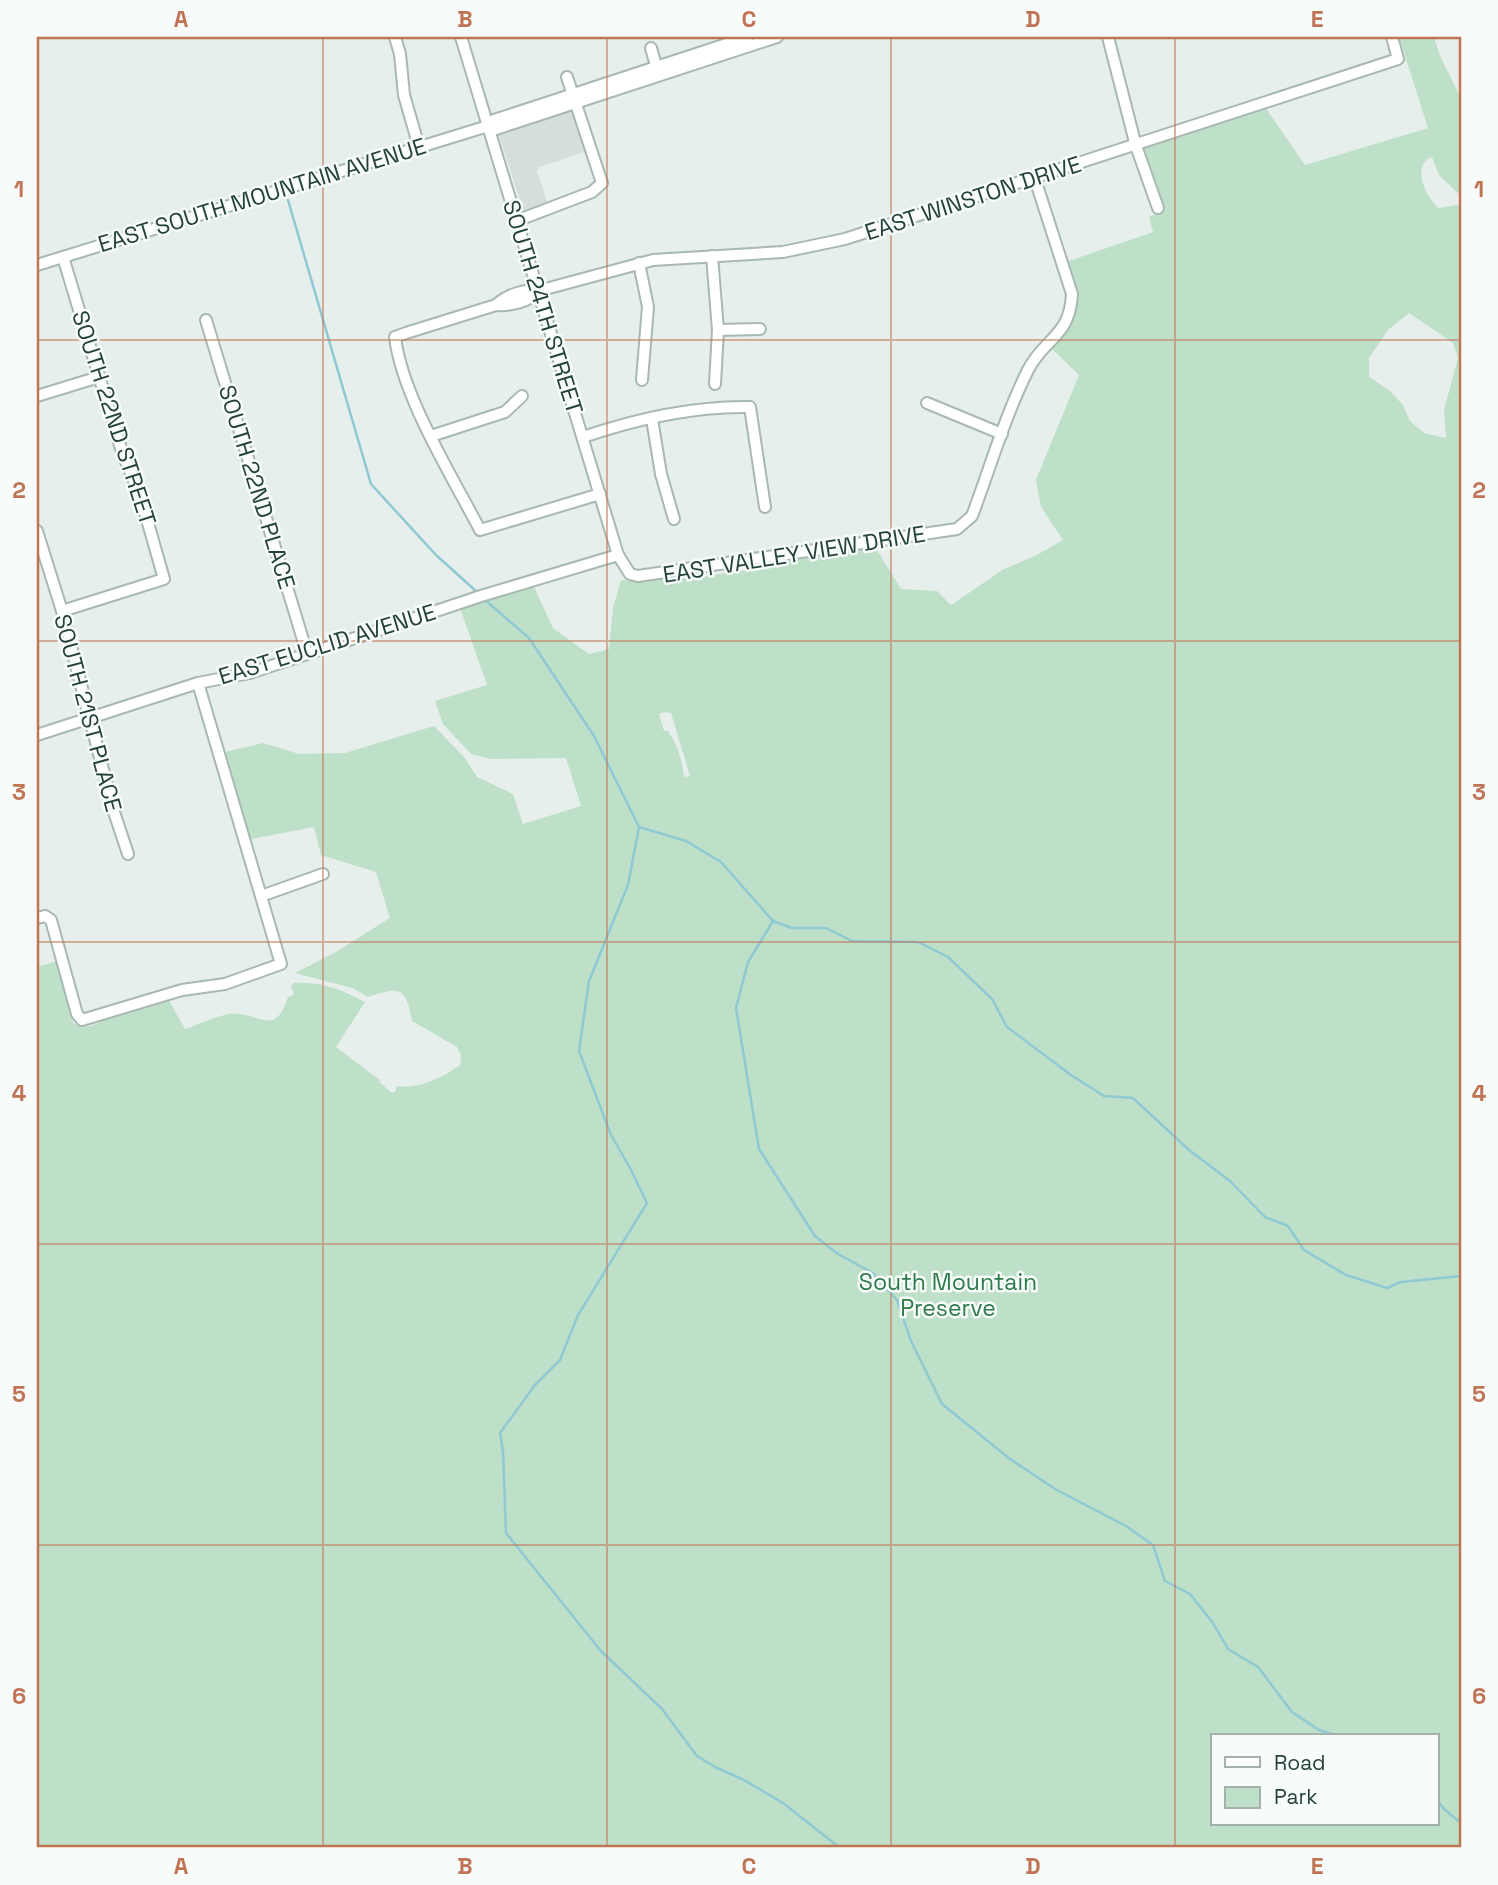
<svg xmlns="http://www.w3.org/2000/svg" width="1498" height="1885" viewBox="0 0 1498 1885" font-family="'Space Grotesk',sans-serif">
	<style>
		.built { fill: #d4dfda }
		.green { fill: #bfe0c8; fill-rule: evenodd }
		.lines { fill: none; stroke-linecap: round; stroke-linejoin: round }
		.stream { stroke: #8ec9d4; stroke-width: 2.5 }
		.minor-casing { stroke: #a8b8b2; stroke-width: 14 }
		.minor { stroke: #fff; stroke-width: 10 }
		.grid { fill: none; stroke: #c07456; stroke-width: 2; stroke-opacity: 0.55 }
		.labels { text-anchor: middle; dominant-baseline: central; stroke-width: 5; stroke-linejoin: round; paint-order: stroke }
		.street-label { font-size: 23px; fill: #24423a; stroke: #f7fbf9 }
		.park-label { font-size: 23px; fill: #2d7a4b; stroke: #f7fbf9 }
		.neatline { fill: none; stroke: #c07456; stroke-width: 2.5 }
		.grid-label { font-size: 23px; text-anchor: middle; font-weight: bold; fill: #c07456 }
	</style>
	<rect width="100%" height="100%" fill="#e6efeb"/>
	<polygon class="built" points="568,110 574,110 587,151 540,167 537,171 549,207 524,214 499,135"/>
	<path class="green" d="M 1399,37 L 1434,37 L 1440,56 L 1461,98 L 1461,196 L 1439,175 L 1432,157 C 1410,165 1427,199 1439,208 L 1461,204 L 1461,1848 L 37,1848 L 37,967 L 57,961 L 70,1004 L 70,1015 L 74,1024 C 86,1028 92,1027 102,1021 L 168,999 L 185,1029 C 199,1024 214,1017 229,1014 C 256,1010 275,1040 288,997 L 294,995 L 291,986 L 294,983 C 317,981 342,989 363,1001 L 365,1002 L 336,1047 L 381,1081 L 378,1081 L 392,1093 L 396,1091 L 396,1086 C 418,1090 442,1078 460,1065 L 461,1055 L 457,1047 L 412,1021 C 406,987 400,986 368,997 L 352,988 L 295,973 L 336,952 L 390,918 L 376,872 L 321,855 L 314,827 L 251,839 L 225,752 L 263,743 L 299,754 L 345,753 L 434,726 L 464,757 L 477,777 L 513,794 L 523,824 L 581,806 L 566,758 L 491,759 L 471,754 L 443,724 L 435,701 L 487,685 L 460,608 L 534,587 L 553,628 L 589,654 L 609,649 L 613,608 L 621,580 L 637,581 L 686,575 L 692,578 L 782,565 L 783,560 L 874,545 L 901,589 L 937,591 L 951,605 L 1004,569 L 1035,556 L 1063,540 L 1041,507 L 1036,480 L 1079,375 L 1051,348 C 1084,310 1081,309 1066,262 L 1153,232 L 1149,217 L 1162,212 L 1142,148 L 1265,107 L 1305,165 L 1428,128 ZM 1409,313 L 1453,343 L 1458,358 L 1444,410 L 1446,438 L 1424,433 L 1410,421 L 1403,405 L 1390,391 L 1369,377 L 1369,358 L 1388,330 ZM 665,712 L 671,713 L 690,776 L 684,777 C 682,759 678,746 668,731 L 664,731 L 659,714 ZM 1213,1736 L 1437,1736 L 1437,1824 L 1213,1824 Z"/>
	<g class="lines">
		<g class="stream">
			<polyline points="288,200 371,484 436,555 477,592"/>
			<polyline points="484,599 529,638 594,736 639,827 628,885 589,981 579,1051 611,1135 630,1168 647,1203 578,1315 560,1360 535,1385 500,1433 503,1452 506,1533 580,1625 601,1651 662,1709 697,1756 717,1768 744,1780 783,1803 840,1848"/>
			<polyline points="639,827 686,841 721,862 773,921 748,962 736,1008 759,1149 815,1236 838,1254 873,1273 897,1300 911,1341 942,1404 1010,1459 1055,1489 1126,1526 1153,1545 1165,1581 1190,1594 1213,1623 1228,1649 1258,1667 1292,1712 1319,1730 1338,1736"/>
			<polyline points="773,921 792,928 826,928 852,941 918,942 948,957 992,999 1007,1027 1071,1075 1104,1096 1133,1098 1189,1150 1230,1181 1265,1217 1288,1226 1304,1250 1346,1275 1387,1288 1401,1282 1461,1276"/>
			<polyline points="1437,1800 1444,1809 1461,1823"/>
		</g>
		<g class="minor-casing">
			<g id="minor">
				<polyline points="395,37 400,54 404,95 419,147"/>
				<path d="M 461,37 L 618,555 L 630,574 L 638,576 L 957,529 L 972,516 C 990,468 1005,416 1028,370 C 1044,338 1070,337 1072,294 L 1035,179"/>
				<polyline points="1108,37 1136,146 1158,208"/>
				<polyline points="651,48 658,73"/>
				<polyline points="488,126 496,129 777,37"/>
				<polyline points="516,221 592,192 602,183 567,77"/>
				<polyline points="712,256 718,330 715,384"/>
				<polyline points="639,263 648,307 642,380"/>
				<polyline points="37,265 488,126 494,120 748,37"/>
				<path d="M 538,291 C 529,302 510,306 496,305 L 406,333 L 395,337 C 402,396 452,476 480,530 L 600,494"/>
				<path d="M 496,305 C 507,295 523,289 538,291 L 653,260 L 783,252 L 845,239 L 1398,59 L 1392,37"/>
				<polyline points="206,320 307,653"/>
				<polyline points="718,330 760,329"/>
				<polyline points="37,396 99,377"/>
				<polyline points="927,403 1002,434"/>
				<polyline points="652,419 661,474 674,519"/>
				<polyline points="431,436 505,412 522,396"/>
				<path d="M 583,437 C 636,419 694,406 750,407 L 765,507"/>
				<polyline points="37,531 62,611 114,812 128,854"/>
				<polyline points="62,611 164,579 140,495 122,452 63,257"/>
				<polyline points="37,735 198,683 250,673 481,596 618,555"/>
				<polyline points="261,896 323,874"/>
				<polyline points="37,918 45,916 51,920 77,1014 82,1020 182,990 225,984 281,964 198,683"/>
			</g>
		</g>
		<use href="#minor" class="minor"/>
	</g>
	<path class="grid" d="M 323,37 L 323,1848M 607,37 L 607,1848M 891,37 L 891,1848M 1175,37 L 1175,1848M 37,340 L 1461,340M 37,641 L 1461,641M 37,942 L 1461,942M 37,1244 L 1461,1244M 37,1545 L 1461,1545"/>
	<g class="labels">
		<g class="street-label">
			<text transform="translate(262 195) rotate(-17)">EAST SOUTH MOUNTAIN AVENUE</text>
			<text transform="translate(973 198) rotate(-18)">EAST WINSTON DRIVE</text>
			<text transform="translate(543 307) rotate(73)">SOUTH 24TH STREET</text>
			<text transform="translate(114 418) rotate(72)">SOUTH 22ND STREET</text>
			<text transform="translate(257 487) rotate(73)">SOUTH 22ND PLACE</text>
			<text transform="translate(794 554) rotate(-9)">EAST VALLEY VIEW DRIVE</text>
			<text transform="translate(327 644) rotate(-17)">EAST EUCLID AVENUE</text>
			<text transform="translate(88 713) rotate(75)">SOUTH 21ST PLACE</text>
		</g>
		<g class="park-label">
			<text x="948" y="1282">South Mountain<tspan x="948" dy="26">Preserve</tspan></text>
		</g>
	</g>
	<rect width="1498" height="1885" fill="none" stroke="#f7fbf9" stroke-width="77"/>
	<rect x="1211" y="1734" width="228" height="91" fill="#f7fbf9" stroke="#a3b1ad" stroke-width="2"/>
	<rect x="1225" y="1757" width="35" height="10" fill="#ffffff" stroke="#a3b1ad" stroke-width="2"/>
	<text x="1274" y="1770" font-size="21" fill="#24423a">Road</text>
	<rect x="1225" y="1787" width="35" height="21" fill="#bfe0c8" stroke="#a3b1ad" stroke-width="2"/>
	<text x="1274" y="1804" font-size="21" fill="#24423a">Park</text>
	<rect x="38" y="38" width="1422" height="1808" class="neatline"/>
	<g class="grid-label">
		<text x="181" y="27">A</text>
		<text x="465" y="27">B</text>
		<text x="749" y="27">C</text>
		<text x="1033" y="27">D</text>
		<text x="1317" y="27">E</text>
		<text x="19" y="197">1</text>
		<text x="1479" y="197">1</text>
		<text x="19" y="498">2</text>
		<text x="1479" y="498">2</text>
		<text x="19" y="800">3</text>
		<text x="1479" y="800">3</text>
		<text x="19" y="1101">4</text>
		<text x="1479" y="1101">4</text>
		<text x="19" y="1402">5</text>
		<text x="1479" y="1402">5</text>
		<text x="19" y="1704">6</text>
		<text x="1479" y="1704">6</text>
		<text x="181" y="1874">A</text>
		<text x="465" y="1874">B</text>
		<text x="749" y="1874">C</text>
		<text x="1033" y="1874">D</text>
		<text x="1317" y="1874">E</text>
	</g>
</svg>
